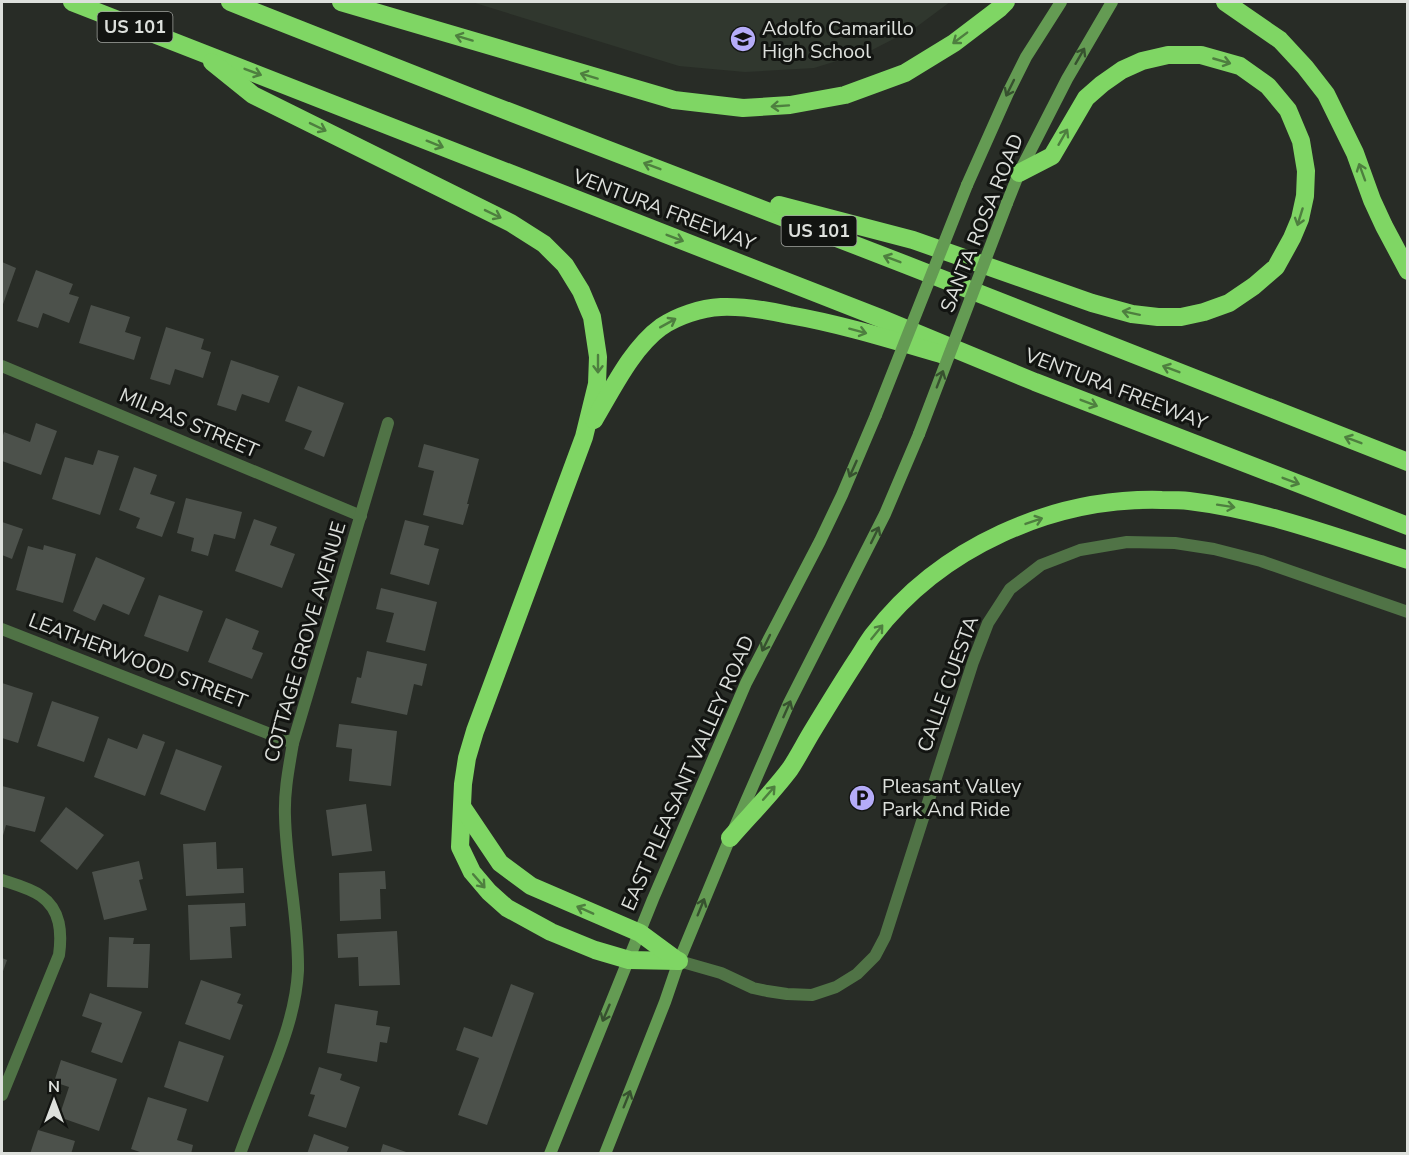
<svg xmlns="http://www.w3.org/2000/svg" width="1409" height="1155" viewBox="0 0 1409 1155" font-family="'Nunito Sans',sans-serif">
	<style>
		.built { fill: #30372e }
		.building { fill: #4c514b }
		.lines { fill: none; stroke-linecap: round; stroke-linejoin: round }
		.street { stroke: #507346; stroke-width: 12 }
		.secondary { stroke: #649b53; stroke-width: 12 }
		.highway { stroke: #7fd664; stroke-width: 18 }
		.secondary-bridge { stroke: #649b53; stroke-width: 12 }
		.oneway { stroke: #4e7f3f }
		.oneway2 { stroke: #37512f }
		.labels { text-anchor: middle; dominant-baseline: central; stroke-width: 6; stroke-linejoin: round; paint-order: stroke }
		.shield { fill: #121411; stroke: #a0a39f; stroke-width: 1.5 }
		.shield-label { font-size: 18px; font-weight: bold; fill: #dde0dc }
		.poi-label { font-size: 20px; fill: #dde0dc; stroke: #121411; text-anchor: start }
		.street-label { font-size: 20px; fill: #dde0dc; stroke: #121411 }
	</style>
	<rect width="100%" height="100%" fill="#282c26"/>
	<polygon class="built" points="472,2 950,2 915,28 872,50 814,68 745,72 679,66"/>
	<g class="building">
		<polygon points="2,262 16,268 2,307"/>
		<polygon points="36,270 73,284 69,294 79,297 69,323 43,313 38,328 17,321"/>
		<polygon points="91,305 130,317 125,332 141,337 134,360 79,343"/>
		<polygon points="166,327 204,339 201,349 211,352 203,378 175,369 170,385 150,379"/>
		<polygon points="231,360 279,376 269,403 242,394 236,411 217,405"/>
		<polygon points="298,386 344,403 324,457 304,449 312,431 285,421"/>
		<polygon points="36,423 57,431 41,475 2,461 2,438 4,432 30,442"/>
		<polygon points="424,444 479,459 467,504 469,504 463,525 423,515 434,471 418,467"/>
		<polygon points="98,450 119,456 100,515 52,499 65,457 93,465"/>
		<polygon points="134,467 157,475 150,494 175,502 162,537 136,528 140,518 119,510"/>
		<polygon points="186,498 242,512 235,539 214,534 208,556 191,551 194,538 177,533"/>
		<polygon points="254,519 277,527 270,545 295,554 282,588 235,571"/>
		<polygon points="405,520 429,526 424,545 439,549 429,585 390,574"/>
		<polygon points="2,522 23,529 12,559 2,555"/>
		<polygon points="44,545 76,554 63,603 16,590 28,546 43,550"/>
		<polygon points="96,557 145,578 129,615 103,604 95,621 73,611"/>
		<polygon points="381,588 437,602 425,651 386,642 394,613 376,609"/>
		<polygon points="159,595 203,611 188,652 144,636"/>
		<polygon points="226,618 259,631 252,649 263,653 252,679 208,662"/>
		<polygon points="367,651 427,664 422,686 414,684 407,715 351,703 357,677 361,678"/>
		<polygon points="2,683 33,693 18,743 2,738"/>
		<polygon points="52,701 99,717 84,762 37,746"/>
		<polygon points="339,724 397,731 391,786 349,781 352,749 336,747"/>
		<polygon points="143,734 165,742 145,796 94,777 108,738 137,749"/>
		<polygon points="176,749 222,766 205,811 160,794"/>
		<polygon points="2,786 45,797 35,832 6,825 2,839"/>
		<polygon points="366,804 372,851 332,856 326,810"/>
		<polygon points="66,807 104,835 77,870 40,841"/>
		<polygon points="216,842 217,869 243,868 244,893 186,896 183,844"/>
		<polygon points="139,861 143,879 139,880 147,910 104,920 92,872"/>
		<polygon points="385,871 386,889 380,889 381,919 340,921 339,873"/>
		<polygon points="245,903 246,926 230,927 232,958 190,960 188,905"/>
		<polygon points="397,931 400,985 359,986 358,957 338,958 337,934"/>
		<polygon points="109,937 134,938 133,944 150,944 148,988 107,987"/>
		<polygon points="2,958 7,960 2,974"/>
		<polygon points="201,980 241,994 237,1003 243,1005 230,1040 185,1024"/>
		<polygon points="511,984 534,993 487,1125 458,1115 479,1058 456,1050 464,1027 492,1037"/>
		<polygon points="90,993 142,1012 122,1063 91,1052 102,1023 82,1016"/>
		<polygon points="335,1004 378,1011 376,1025 390,1027 387,1043 380,1042 377,1062 327,1053"/>
		<polygon points="179,1041 224,1056 208,1102 164,1087"/>
		<polygon points="61,1060 117,1079 99,1131 59,1117 69,1087 54,1082"/>
		<polygon points="319,1067 342,1074 340,1080 360,1087 346,1128 308,1116 315,1095 310,1094"/>
		<polygon points="148,1097 187,1109 177,1140 193,1145 191,1154 146,1154 131,1149"/>
		<polygon points="38,1130 75,1141 71,1154 30,1154"/>
		<polygon points="314,1134 349,1147 346,1154 307,1154"/>
		<polygon points="383,1144 409,1153 409,1154 380,1154"/>
	</g>
	<g class="lines">
		<g class="street">
			<polyline points="2,366 361,516"/>
			<polyline points="2,629 293,743"/>
			<path d="M 2,880 C 14,884 30,888 41,896 C 61,910 62,933 59,955 L 2,1095"/>
			<polyline points="679,961 721,973 753,988 767,991 787,994 812,995 836,987 857,974 875,956 885,937 973,662 988,623 1010,589 1041,565 1080,550 1127,542 1175,543 1214,549 1261,561 1408,612"/>
			<path d="M 240,1154 C 249,1129 259,1105 268,1081 C 282,1046 296,1009 298,971 C 299,919 286,867 285,816 C 284,791 289,767 293,743 L 388,423"/>
		</g>
		<g class="secondary">
			<polyline points="967,185 1008,93 1026,57 1061,2"/>
			<polyline points="1007,203 1019,173 1067,79 1112,2"/>
			<polyline points="550,1154 653,899 746,683 820,541 842,495 876,415"/>
			<polyline points="605,1154 665,1002 679,961 730,838 789,703 885,514 919,434"/>
		</g>
		<g class="highway">
			<polyline points="72,2 880,318 1035,382 1408,526"/>
			<polyline points="230,2 471,97 904,264 1408,462"/>
			<polyline points="341,2 674,100 743,108 790,105 845,95 905,73 954,43 1000,8 1006,2"/>
			<polyline points="1225,2 1280,40 1305,67 1326,94 1355,153 1372,200 1384,226 1408,271"/>
			<polyline points="212,62 253,95 511,223 544,244 565,265 581,291 592,317 598,357 597,384 584,437 475,731 467,758 463,784 460,847 472,872 489,892 507,908 551,932 595,950 629,960 679,961"/>
			<polyline points="779,205 913,240 1092,303 1132,314 1158,317 1181,317 1204,312 1229,303 1254,286 1276,267 1292,238 1300,219 1305,196 1306,171 1301,141 1288,110 1268,86 1240,66 1201,55 1168,55 1142,61 1122,70 1102,84 1086,98 1052,156 1019,173"/>
			<path d="M 594,420 C 612,390 632,348 661,327 C 677,316 701,308 721,307 C 744,306 766,310 789,315 C 841,324 892,340 944,355"/>
			<polyline points="463,808 500,863 531,886 640,933 678,961"/>
			<path d="M 730,838 C 750,815 772,793 790,769 C 798,757 805,743 813,730 C 827,707 841,684 856,661 C 862,652 867,643 873,635 C 940,547 1053,497 1162,500 C 1171,500 1181,500 1189,501 C 1264,510 1336,537 1408,560"/>
		</g>
		<g class="secondary-bridge">
			<polyline points="876,415 967,185"/>
			<polyline points="919,434 1007,203"/>
		</g>
	</g>
	<defs><path id="oneway-shaft" d="M-6 0H5M1.5-3L5.5 0L1.5 3" fill="none" stroke-width="1.6" stroke-linecap="round" stroke-linejoin="round" transform="scale(1.5)"/></defs>
	<g class="oneway">
		<use href="#oneway-shaft" transform="translate(464 38) rotate(-163)"/>
		<use href="#oneway-shaft" transform="translate(960 38) rotate(143)"/>
		<use href="#oneway-shaft" transform="translate(1222 61) rotate(16)"/>
		<use href="#oneway-shaft" transform="translate(253 72) rotate(21)"/>
		<use href="#oneway-shaft" transform="translate(589 76) rotate(-163)"/>
		<use href="#oneway-shaft" transform="translate(780 106) rotate(176)"/>
		<use href="#oneway-shaft" transform="translate(318 127) rotate(26)"/>
		<use href="#oneway-shaft" transform="translate(1063 137) rotate(-60)"/>
		<use href="#oneway-shaft" transform="translate(435 144) rotate(22)"/>
		<use href="#oneway-shaft" transform="translate(652 166) rotate(-159)"/>
		<use href="#oneway-shaft" transform="translate(1362 172) rotate(-110)"/>
		<use href="#oneway-shaft" transform="translate(493 214) rotate(26)"/>
		<use href="#oneway-shaft" transform="translate(1300 217) rotate(107)"/>
		<use href="#oneway-shaft" transform="translate(675 238) rotate(21)"/>
		<use href="#oneway-shaft" transform="translate(892 259) rotate(-159)"/>
		<use href="#oneway-shaft" transform="translate(1131 313) rotate(-168)"/>
		<use href="#oneway-shaft" transform="translate(668 323) rotate(-29)"/>
		<use href="#oneway-shaft" transform="translate(858 331) rotate(15)"/>
		<use href="#oneway-shaft" transform="translate(598 364) rotate(90)"/>
		<use href="#oneway-shaft" transform="translate(1171 369) rotate(-159)"/>
		<use href="#oneway-shaft" transform="translate(1089 403) rotate(21)"/>
		<use href="#oneway-shaft" transform="translate(1353 440) rotate(-159)"/>
		<use href="#oneway-shaft" transform="translate(1291 481) rotate(21)"/>
		<use href="#oneway-shaft" transform="translate(1226 506) rotate(9)"/>
		<use href="#oneway-shaft" transform="translate(1034 521) rotate(-19)"/>
		<use href="#oneway-shaft" transform="translate(877 632) rotate(-51)"/>
		<use href="#oneway-shaft" transform="translate(769 793) rotate(-49)"/>
		<use href="#oneway-shaft" transform="translate(479 881) rotate(49)"/>
		<use href="#oneway-shaft" transform="translate(585 910) rotate(-156)"/>
	</g>
	<g class="oneway2">
		<use href="#oneway-shaft" transform="translate(1080 56) rotate(-60)"/>
		<use href="#oneway-shaft" transform="translate(1010 88) rotate(116)"/>
		<use href="#oneway-shaft" transform="translate(940 379) rotate(-69)"/>
		<use href="#oneway-shaft" transform="translate(853 469) rotate(114)"/>
		<use href="#oneway-shaft" transform="translate(875 535) rotate(-64)"/>
		<use href="#oneway-shaft" transform="translate(766 643) rotate(116)"/>
		<use href="#oneway-shaft" transform="translate(787 709) rotate(-66)"/>
		<use href="#oneway-shaft" transform="translate(701 907) rotate(-68)"/>
		<use href="#oneway-shaft" transform="translate(606 1013) rotate(113)"/>
		<use href="#oneway-shaft" transform="translate(627 1099) rotate(-68)"/>
	</g>
	<defs>
		<g id="school-disc" transform="scale(1.35)"><circle r="9.5" fill="#b5acf8" stroke="#121411"/><path d="M0-5L7-2L0 1L-7-2ZM-4 1L0 2.5L4 1V4Q0 6-4 4Z" fill="#111"/></g>
		<g id="parking-disc" transform="scale(1.35)"><circle r="9.5" fill="#b5acf8" stroke="#121411"/><path d="M-3.5-5.5H1a3.5 3.5 0 0 1 0 7H-1V5.5H-3.5ZM-1-3.4V-.6H.8a1.4 1.4 0 0 0 0-2.8Z" fill="#111"/></g>
	</defs>
	<g fill-rule="evenodd">
		<use href="#school-disc" x="743" y="39"/>
		<use href="#parking-disc" x="862" y="798"/>
	</g>
	<g class="labels">
		<g class="shield">
			<rect x="97.5" y="12" width="75" height="30" rx="4.5"/>
			<rect x="781.5" y="216" width="75" height="30" rx="4.5"/>
		</g>
		<g class="shield-label">
			<text x="135" y="27">US 101</text>
			<text x="819" y="231">US 101</text>
		</g>
		<g class="poi-label">
			<text x="762" y="28">Adolfo Camarillo<tspan x="762" dy="23">High School</tspan></text>
			<text x="882" y="786">Pleasant Valley<tspan x="882" dy="23">Park And Ride</tspan></text>
		</g>
		<g class="street-label">
			<text transform="translate(664 210) rotate(21)">VENTURA FREEWAY</text>
			<text transform="translate(982 223) rotate(-68)">SANTA ROSA ROAD</text>
			<text transform="translate(1116 389) rotate(21)">VENTURA FREEWAY</text>
			<text transform="translate(189 423) rotate(23)">MILPAS STREET</text>
			<text transform="translate(305 642) rotate(-74)">COTTAGE GROVE AVENUE</text>
			<text transform="translate(138 661) rotate(21)">LEATHERWOOD STREET</text>
			<text transform="translate(948 684) rotate(-70)">CALLE CUESTA</text>
			<text transform="translate(688 773) rotate(-66)">EAST PLEASANT VALLEY ROAD</text>
		</g>
	</g>
	<rect width="1409" height="1155" fill="none" stroke="#dde0dc" stroke-width="6"/>
	<g transform="translate(54 1101)" stroke="#121411" stroke-width="4.5" paint-order="stroke">
	<path d="M0-4.5L10 22L0 15L-10 22Z" fill="#dde0dc"/>
	<text y="-9" font-size="16" font-weight="bold" text-anchor="middle" fill="#dde0dc">N</text>
	</g>
</svg>
